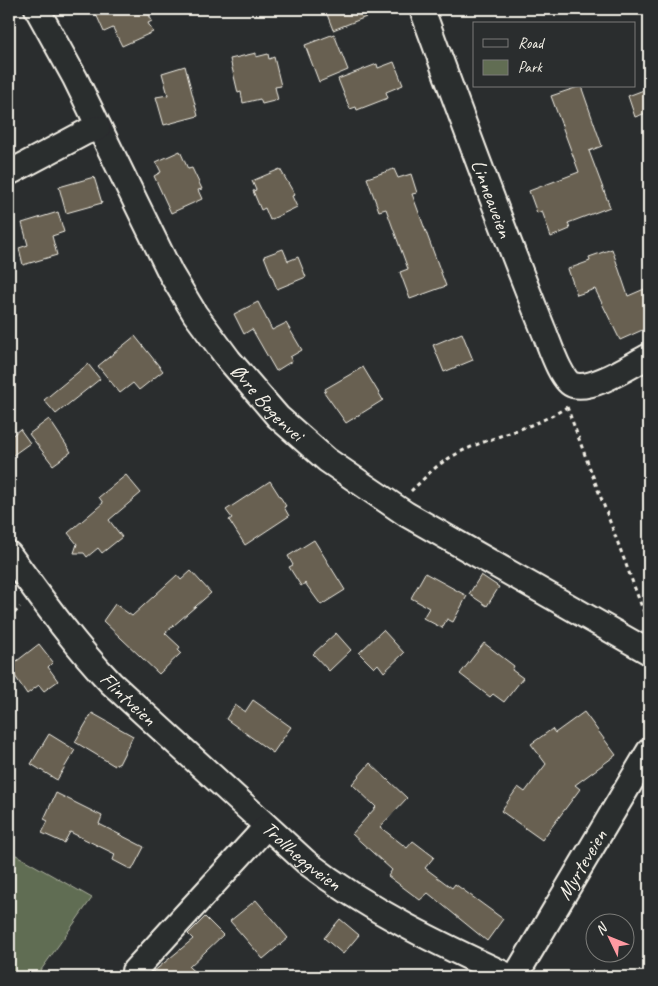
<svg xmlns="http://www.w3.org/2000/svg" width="658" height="986" viewBox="0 0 658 986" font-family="Caveat,sans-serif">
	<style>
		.green { fill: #616d53; stroke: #aaaf9e }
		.building { fill: #686151; stroke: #f4f1e8 }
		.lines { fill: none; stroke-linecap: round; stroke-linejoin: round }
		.street-casing { stroke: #f4f1e8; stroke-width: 28 }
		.path { stroke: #f4f1e8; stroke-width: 3; stroke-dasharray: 4 4; stroke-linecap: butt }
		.street { stroke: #2a2d2e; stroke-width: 24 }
		.labels { text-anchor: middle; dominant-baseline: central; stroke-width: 4.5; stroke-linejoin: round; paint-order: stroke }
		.street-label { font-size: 21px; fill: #f4f1e8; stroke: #2a2d2e }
	</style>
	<rect width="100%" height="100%" fill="#2a2d2e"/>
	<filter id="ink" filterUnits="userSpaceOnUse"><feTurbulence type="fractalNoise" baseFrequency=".02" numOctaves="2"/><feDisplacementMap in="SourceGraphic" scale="10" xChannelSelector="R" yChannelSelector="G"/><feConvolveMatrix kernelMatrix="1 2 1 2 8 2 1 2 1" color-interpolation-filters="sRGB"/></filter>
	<g filter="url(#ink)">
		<polygon class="green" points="9,851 92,898 36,977 9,977"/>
		<g class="building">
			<polygon points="108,9 146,9 152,21 148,23 153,32 122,46 113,28 104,32 96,14"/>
			<polygon points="325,9 384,9 384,10 333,30"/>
			<polygon points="334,34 348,70 319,82 305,45"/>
			<polygon points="256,53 256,57 268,54 269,59 274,57 281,86 275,87 278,100 262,104 260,99 243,103 241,92 238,93 230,59"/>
			<polygon points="394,62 403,85 386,92 388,98 357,110 356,107 350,109 338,79 377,64 378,68"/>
			<polygon points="185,66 198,116 164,125 156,97 168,95 162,73"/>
			<polygon points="581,86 602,146 589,151 610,207 568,223 570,229 551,237 542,211 537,213 529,191 579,172 551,96"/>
			<polygon points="649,88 649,112 635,117 628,96"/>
			<polygon points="180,151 188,169 192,168 202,189 198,190 202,199 171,213 154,176 161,172 156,162"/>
			<polygon points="280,169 295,195 292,196 297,207 270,220 265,208 261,210 253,191 256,190 252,181"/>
			<polygon points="394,169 398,178 411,174 417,193 412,194 446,286 410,299 400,272 408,269 386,209 379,211 367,178"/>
			<polygon points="94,177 102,203 66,213 59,187"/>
			<polygon points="58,212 64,232 52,236 57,255 23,265 19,248 28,245 22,223"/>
			<polygon points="283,249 288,261 298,257 306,277 277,289 264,256"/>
			<polygon points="612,249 628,296 649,287 649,327 620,340 595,289 577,295 568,269 590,261 589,257"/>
			<polygon points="258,302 272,330 286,323 302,350 290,357 292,361 276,371 252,329 244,334 234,314"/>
			<polygon points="462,333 473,360 444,372 433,345"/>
			<polygon points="135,336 163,371 139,390 133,383 120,393 98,366"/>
			<polygon points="88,364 100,379 56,414 44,400"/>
			<polygon points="363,367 383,400 346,423 324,392 326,391 325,389"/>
			<polygon points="49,419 71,452 53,465 29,434"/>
			<polygon points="20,429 30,443 9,458 9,438"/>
			<polygon points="126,475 141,493 109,520 122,537 102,553 98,548 87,557 84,553 74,553 77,544 68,533 103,503 99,497"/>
			<polygon points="270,481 286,506 284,507 289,516 245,545 229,520 232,518 226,510"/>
			<polygon points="314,540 345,590 321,605 305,583 301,586 289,567 293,565 288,556"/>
			<polygon points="191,571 211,593 165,633 180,647 178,650 181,653 159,674 103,621 115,604 132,616 177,575 181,580"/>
			<polygon points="425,573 467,596 453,622 447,619 442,628 423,618 429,608 411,598"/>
			<polygon points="481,575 499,587 487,606 469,594"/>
			<polygon points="383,630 404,653 384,672 378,664 374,668 359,653"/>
			<polygon points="336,633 351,650 329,671 313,654"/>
			<polygon points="484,643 514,666 512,670 523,678 504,702 493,694 490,697 460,674"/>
			<polygon points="39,644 53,662 48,667 58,681 44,691 39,685 27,694 9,667"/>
			<polygon points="253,700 291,727 273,753 226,719 235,705 245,712"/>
			<polygon points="584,712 616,755 575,785 580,789 542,840 501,811 518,787 525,792 546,764 531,744 552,729 555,733"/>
			<polygon points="92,713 133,736 119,764 117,763 115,766 75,742"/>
			<polygon points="49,734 75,750 57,780 31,764"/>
			<polygon points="370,763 407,798 380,827 407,848 413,841 434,857 425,868 452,888 455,884 503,919 487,941 428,893 420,900 388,876 392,870 352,834 376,807 352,784"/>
			<polygon points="56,793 102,816 99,824 144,847 132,870 113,860 115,854 70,832 64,843 42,833 48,821 44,819"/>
			<polygon points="256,900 288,938 263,959 230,921"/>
			<polygon points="205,917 223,935 189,967 200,977 147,977 193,939 188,934"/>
			<polygon points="340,919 359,935 343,954 324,938"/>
		</g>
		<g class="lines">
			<g class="street-casing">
				<g id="street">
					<path id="s1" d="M 37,9 L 75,78 L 171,274 L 195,314 L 229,360 L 278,417 L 327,460 L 406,514 L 649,652"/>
					<path id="s2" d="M 422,9 C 461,116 500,223 543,329 C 548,340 561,382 573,385 C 593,391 631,365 649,356"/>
					<polyline points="9,173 86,132 98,128"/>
					<path id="s3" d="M 9,554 C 41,598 73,643 111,683 L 306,862 C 370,911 439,944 511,977"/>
					<polyline points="134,971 266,827"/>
					<path id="s4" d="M 515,977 L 649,751"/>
				</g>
			</g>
			<g class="path">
				<polyline points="567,407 649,626"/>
				<path d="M 411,491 C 421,482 431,470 443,462 C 480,437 529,432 567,407"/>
				<polyline points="9,619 20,607"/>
			</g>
			<use href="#street" class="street"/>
		</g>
	</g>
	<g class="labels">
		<g class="street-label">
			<text stroke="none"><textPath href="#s2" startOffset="202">Linneaveien</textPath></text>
			<text stroke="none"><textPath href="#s1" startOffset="458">Øvre Bogenvei</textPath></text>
			<text stroke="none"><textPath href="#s3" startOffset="188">Flintveien</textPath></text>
			<text stroke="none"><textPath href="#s3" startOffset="422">Trollheggveien</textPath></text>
			<text stroke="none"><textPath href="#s4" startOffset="131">Myrteveien</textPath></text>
		</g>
	</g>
	<rect width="658" height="986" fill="none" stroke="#2a2d2e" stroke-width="30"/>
	<rect x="15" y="15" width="628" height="956" fill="none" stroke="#f4f1e8" stroke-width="2" filter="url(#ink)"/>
	<rect x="473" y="22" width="162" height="65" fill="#2a2d2e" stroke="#7b7b78"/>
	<rect x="483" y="39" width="25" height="8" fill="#2a2d2e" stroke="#7b7b78"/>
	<text x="518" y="48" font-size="15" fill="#f4f1e8">Road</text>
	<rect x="483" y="60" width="25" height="15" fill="#616d53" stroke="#7b7b78"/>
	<text x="518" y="72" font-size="15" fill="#f4f1e8">Park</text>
	<g transform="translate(610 938) rotate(313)"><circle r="24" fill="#2a2d2e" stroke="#7b7b78"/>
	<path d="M0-4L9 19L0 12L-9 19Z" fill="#ff9aa2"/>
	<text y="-8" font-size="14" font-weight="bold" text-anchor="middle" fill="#f4f1e8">N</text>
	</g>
</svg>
